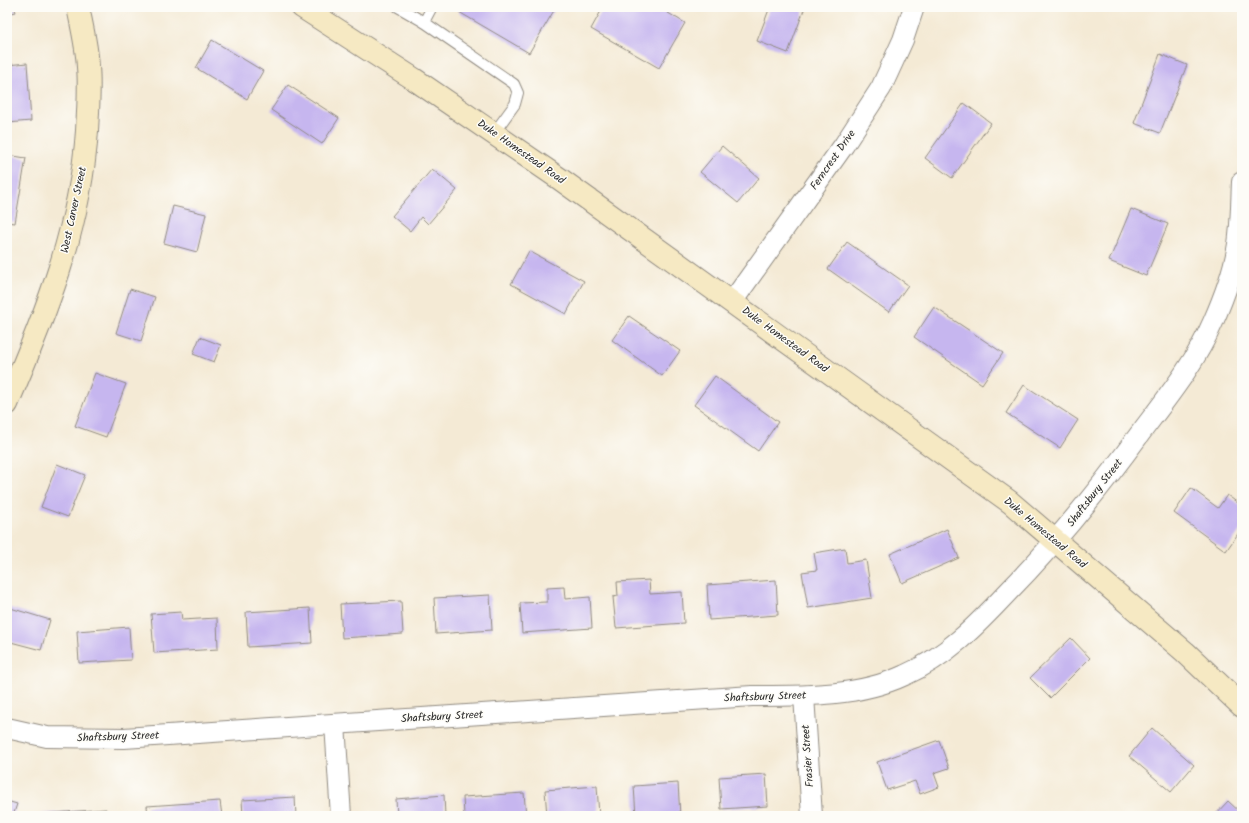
<svg xmlns="http://www.w3.org/2000/svg" width="1249" height="823" viewBox="0 0 1249 823" font-family="Kalam,sans-serif">
	<style>
		.building { fill: #c6b6ef }
		.lines { fill: none; stroke-linecap: round; stroke-linejoin: round }
		.lane-casing { stroke: #908a80; stroke-width: 12 }
		.street-casing { stroke: #908a80; stroke-width: 22 }
		.secondary-casing { stroke: #908a80; stroke-width: 24 }
		.lane { stroke: #fff; stroke-width: 10 }
		.street { stroke: #fff; stroke-width: 20 }
		.secondary { stroke: #f6e9c3; stroke-width: 22 }
		.labels { text-anchor: middle; dominant-baseline: central; stroke-width: 3; stroke-linejoin: round; paint-order: stroke }
		.street-label { font-size: 11px; fill: #2b2b2b; stroke: #fdfcf7 }
	</style>
	<rect width="100%" height="100%" fill="#fdfcf7"/>
	<filter id="ink" filterUnits="userSpaceOnUse"><feTurbulence type="fractalNoise" baseFrequency=".025" numOctaves="2"/><feDisplacementMap in="SourceGraphic" scale="8" xChannelSelector="R" yChannelSelector="G"/><feConvolveMatrix kernelMatrix="1 2 1 2 8 2 1 2 1" color-interpolation-filters="sRGB"/></filter>
	<filter id="wash" filterUnits="userSpaceOnUse"><feTurbulence type="fractalNoise" baseFrequency=".012" numOctaves="4" result="noise"/><feDisplacementMap in="SourceGraphic" scale="16" xChannelSelector="R" yChannelSelector="G"/><feGaussianBlur stdDeviation="0.9" result="paint"/><feColorMatrix in="noise" values="0 0 0 0 0 0 0 0 0 0 0 0 0 0 0 0 0 1.4 0 .05"/><feComposite in="paint" operator="in"/></filter>
	<g filter="url(#wash)">
		<rect width="100%" height="100%" fill="#f4ead5"/>
		<g id="blocks">
			<g class="building">
				<polygon points="7,7 14,7 16,12 7,14"/>
				<polygon points="462,7 556,7 529,53 459,12"/>
				<polygon points="593,7 658,7 685,23 659,68 591,29 601,11"/>
				<polygon points="770,7 805,7 788,53 757,41"/>
				<polygon points="212,40 263,71 247,99 196,68"/>
				<polygon points="1160,54 1187,65 1160,133 1134,123"/>
				<polygon points="27,63 31,121 7,123 7,65"/>
				<polygon points="288,85 339,118 322,144 271,110"/>
				<polygon points="964,103 991,123 952,178 925,158"/>
				<polygon points="722,146 759,178 738,203 700,172"/>
				<polygon points="7,155 26,158 15,223 7,222"/>
				<polygon points="432,169 457,190 428,224 421,217 410,231 392,216"/>
				<polygon points="173,206 206,214 197,252 164,243"/>
				<polygon points="1131,209 1168,224 1146,276 1109,261"/>
				<polygon points="847,242 908,285 889,312 828,269"/>
				<polygon points="529,251 584,281 566,314 511,284"/>
				<polygon points="130,289 155,297 141,341 116,333"/>
				<polygon points="934,307 1003,353 982,384 914,337"/>
				<polygon points="629,316 680,351 662,376 612,340"/>
				<polygon points="200,337 221,345 214,362 193,354"/>
				<polygon points="95,373 126,384 106,437 75,426"/>
				<polygon points="715,376 778,422 758,451 694,405"/>
				<polygon points="1024,385 1078,420 1060,448 1006,413"/>
				<polygon points="57,464 85,475 68,517 41,507"/>
				<polygon points="1191,488 1218,508 1227,495 1242,506 1242,528 1226,551 1174,513"/>
				<polygon points="947,529 959,558 902,583 890,554"/>
				<polygon points="845,548 847,563 866,560 872,598 808,608 802,572 817,570 814,553"/>
				<polygon points="649,580 650,594 682,592 684,623 616,628 613,597 618,596 617,582"/>
				<polygon points="776,580 778,615 709,620 707,585"/>
				<polygon points="564,587 565,599 590,597 592,628 522,633 520,603 547,602 547,588"/>
				<polygon points="490,595 492,630 436,634 434,598"/>
				<polygon points="401,601 403,634 342,638 340,604"/>
				<polygon points="7,607 50,620 41,650 7,641"/>
				<polygon points="310,608 312,643 248,647 246,612"/>
				<polygon points="181,612 182,620 217,618 218,649 154,653 151,614"/>
				<polygon points="129,627 131,660 79,663 77,631"/>
				<polygon points="1071,638 1090,658 1050,698 1030,678"/>
				<polygon points="1152,728 1194,765 1171,792 1129,756"/>
				<polygon points="939,740 949,768 934,773 939,787 920,794 915,781 887,790 877,762"/>
				<polygon points="766,774 768,806 721,809 719,777"/>
				<polygon points="678,783 680,816 636,816 634,786"/>
				<polygon points="597,786 599,816 547,816 545,790"/>
				<polygon points="524,793 526,816 464,816 463,797"/>
				<polygon points="444,795 445,816 397,816 396,799"/>
				<polygon points="295,797 296,816 243,816 242,800"/>
				<polygon points="7,801 17,804 13,816 7,816"/>
				<polygon points="220,801 222,816 148,816 147,806"/>
				<polygon points="1228,801 1242,814 1242,816 1214,816"/>
				<polygon points="106,809 106,816 41,816 40,814"/>
			</g>
		</g>
	</g>
	<g filter="url(#ink)">
		<use href="#blocks" fill-opacity="0" stroke="#908a80" stroke-width="1"/>
		<g class="lines">
			<g class="lane-casing">
				<g id="lane">
					<polyline points="398,7 424,22"/>
					<polyline points="432,7 424,22 514,84 518,93 515,104 494,133"/>
				</g>
			</g>
			<g class="street-casing">
				<g id="street">
					<polyline points="732,302 844,145 881,88 903,40 914,7"/>
					<polyline points="804,696 812,816"/>
					<polyline points="335,724 341,816"/>
					<path d="M 7,728 L 47,737 L 124,738 L 752,696 C 802,696 858,697 905,675 C 946,657 976,626 1007,593 C 1055,544 1098,491 1139,435 C 1166,399 1195,364 1213,322 C 1224,297 1234,271 1238,244 C 1241,224 1241,203 1242,182"/>
				</g>
			</g>
			<g class="secondary-casing">
				<g id="secondary">
					<polyline points="302,7 414,79 560,179 1010,502 1185,652 1242,706"/>
					<path d="M 7,404 C 46,313 80,230 87,131 C 88,110 90,88 88,67 C 87,47 82,27 78,7"/>
				</g>
			</g>
			<use href="#lane" class="lane"/>
			<use href="#street" class="street"/>
			<use href="#secondary" class="secondary"/>
		</g>
	</g>
	<g class="labels">
		<g class="street-label">
			<text transform="translate(521 152) rotate(35)">Duke Homestead Road</text>
			<text transform="translate(833 160) rotate(-55)">Ferncrest Drive</text>
			<text transform="translate(74 210) rotate(-78)">West Carver Street</text>
			<text transform="translate(785 340) rotate(36)">Duke Homestead Road</text>
			<text transform="translate(1095 493) rotate(-52)">Shaftsbury Street</text>
			<text transform="translate(1045 533) rotate(40)">Duke Homestead Road</text>
			<text transform="translate(765 697) rotate(-2)">Shaftsbury Street</text>
			<text transform="translate(442 717) rotate(-3)">Shaftsbury Street</text>
			<text transform="translate(118 737) rotate(-2)">Shaftsbury Street</text>
			<text transform="translate(808 756) rotate(-94)">Frasier Street</text>
		</g>
	</g>
	<rect width="1249" height="823" fill="none" stroke="#fdfcf7" stroke-width="24"/>
</svg>
